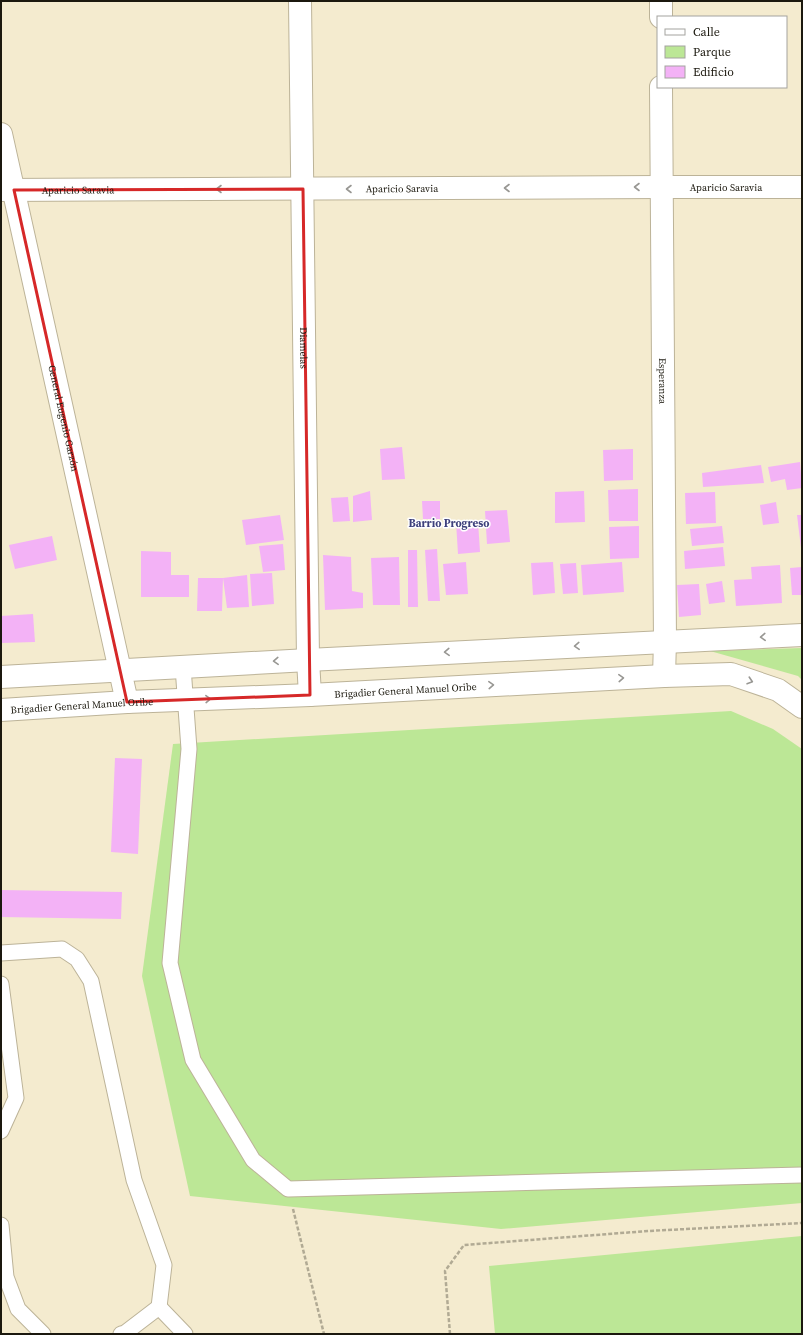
<svg xmlns="http://www.w3.org/2000/svg" width="803" height="1335" viewBox="0 0 803 1335" font-family="'Source Serif 4',serif">
	<style>
		.green { fill: #bce796 }
		.building { fill: #f3b2f6 }
		.lines { fill: none; stroke-linecap: round; stroke-linejoin: round }
		.lane-casing { stroke: #bcb398; stroke-width: 17 }
		.street-casing { stroke: #bcb398; stroke-width: 24 }
		.secondary-casing { stroke: #bcb398; stroke-width: 24 }
		.primary-casing { stroke: #bcb398; stroke-width: 24 }
		.path { stroke: #b1aa94; stroke-width: 2.5; stroke-dasharray: 4 2; stroke-linecap: butt }
		.lane { stroke: #fff; stroke-width: 15 }
		.street { stroke: #fff; stroke-width: 22 }
		.secondary { stroke: #fff; stroke-width: 22 }
		.primary { stroke: #fff; stroke-width: 22 }
		.oneway { stroke: #989793 }
		.marked { fill: none; stroke: #d62828; stroke-width: 3; stroke-linejoin: round }
		.labels { text-anchor: middle; dominant-baseline: central; stroke-width: 3; stroke-linejoin: round; paint-order: stroke }
		.street-label { font-size: 10px; fill: #1b180e; stroke: #fff }
		.neighbourhood-label { font-size: 11px; font-weight: bold; fill: #3e407c; stroke: #fff }
	</style>
	<rect width="100%" height="100%" fill="#f4ebcf"/>
	<g class="green">
		<polygon points="802,648 802,680 798,676 710,651"/>
		<polygon points="731,711 773,729 802,749 802,1203 501,1229 190,1196 142,976 173,744"/>
		<polygon points="802,1236 802,1334 495,1334 489,1266"/>
	</g>
	<g class="building">
		<polygon points="402,447 405,479 382,480 380,449"/>
		<polygon points="633,449 633,480 604,481 603,450"/>
		<polygon points="800,462 802,488 787,490 785,479 771,482 768,467"/>
		<polygon points="761,465 764,483 703,487 702,473"/>
		<polygon points="638,489 638,521 609,521 608,490"/>
		<polygon points="370,491 372,520 353,522 353,496"/>
		<polygon points="584,491 585,522 555,523 555,492"/>
		<polygon points="715,492 716,523 686,524 685,493"/>
		<polygon points="348,497 350,521 333,522 331,498"/>
		<polygon points="422,501 440,501 440,519 423,519"/>
		<polygon points="776,502 779,523 763,525 760,505"/>
		<polygon points="507,510 510,542 487,544 485,511"/>
		<polygon points="280,515 284,540 246,545 242,520"/>
		<polygon points="797,515 802,515 802,548 801,548"/>
		<polygon points="478,521 480,552 458,554 456,522"/>
		<polygon points="639,526 639,558 610,559 609,527"/>
		<polygon points="722,526 724,543 692,546 690,529"/>
		<polygon points="52,536 57,560 15,569 9,545"/>
		<polygon points="283,544 285,570 263,572 259,546"/>
		<polygon points="723,547 725,566 685,569 684,551"/>
		<polygon points="437,549 440,601 428,601 425,550"/>
		<polygon points="408,550 417,550 418,607 408,607"/>
		<polygon points="141,551 171,552 171,575 189,575 189,597 141,597"/>
		<polygon points="323,555 351,557 352,591 363,593 363,608 325,610"/>
		<polygon points="399,557 400,605 373,605 371,558"/>
		<polygon points="466,562 468,594 446,595 443,564"/>
		<polygon points="553,562 555,593 533,595 531,563"/>
		<polygon points="622,562 624,592 583,595 581,565"/>
		<polygon points="576,563 578,593 563,594 560,564"/>
		<polygon points="780,565 782,603 736,606 734,580 752,579 751,567"/>
		<polygon points="802,567 802,595 792,595 790,568"/>
		<polygon points="272,573 274,604 252,606 250,574"/>
		<polygon points="247,575 249,607 227,608 223,578"/>
		<polygon points="198,578 223,578 222,611 197,611"/>
		<polygon points="722,581 725,602 709,604 706,584"/>
		<polygon points="699,584 701,615 679,617 677,585"/>
		<polygon points="33,614 35,642 1,643 1,616"/>
		<polygon points="115,758 142,759 138,854 111,852"/>
		<polygon points="1,890 122,892 121,919 1,917"/>
	</g>
	<g class="lines">
		<g class="lane-casing">
			<g id="lane">
				<polyline points="183,667 189,749 170,963 193,1060 253,1160 288,1189 802,1175"/>
				<polyline points="1,953 62,949 77,959 91,981 134,1180 164,1265 159,1307 125,1333 121,1334"/>
				<polyline points="1,984 16,1098 1,1131"/>
				<polyline points="1,1225 6,1277 18,1309 43,1334"/>
				<polyline points="159,1307 185,1334"/>
			</g>
		</g>
		<g class="street-casing">
			<g id="street">
				<path id="s1" d="M 300,1 L 308,660 L 310,695"/>
				<polyline points="661,1 661,17"/>
				<path id="s2" d="M 661,87 L 665,641 L 664,676"/>
				<path id="s3" d="M 1,190 L 661,187 L 802,187"/>
			</g>
		</g>
		<g class="secondary-casing">
			<g id="secondary">
				<path id="s4" d="M 1,134 L 127,702"/>
			</g>
		</g>
		<g class="primary-casing">
			<g id="primary">
				<polyline points="1,677 308,660 802,635"/>
				<path id="s5" d="M 1,710 L 127,702 L 310,695 L 664,676 L 731,674 L 778,690 L 802,707"/>
			</g>
		</g>
		<g class="path">
			<polyline points="293,1209 324,1334"/>
			<polyline points="450,1334 445,1271 464,1245 648,1231 802,1223"/>
		</g>
		<use href="#lane" class="lane"/>
		<use href="#street" class="street"/>
		<use href="#secondary" class="secondary"/>
		<use href="#primary" class="primary"/>
	</g>
	<defs><path id="oneway-chevron" d="M-2-3.5L2.5 0L-2 3.5" fill="none" stroke-width="1.6" stroke-linecap="round" stroke-linejoin="round"/></defs>
	<g class="oneway">
		<use href="#oneway-chevron" transform="translate(637 187) rotate(180)"/>
		<use href="#oneway-chevron" transform="translate(507 188) rotate(180)"/>
		<use href="#oneway-chevron" transform="translate(219 189) rotate(180)"/>
		<use href="#oneway-chevron" transform="translate(349 189) rotate(180)"/>
		<use href="#oneway-chevron" transform="translate(763 637) rotate(177)"/>
		<use href="#oneway-chevron" transform="translate(577 646) rotate(177)"/>
		<use href="#oneway-chevron" transform="translate(447 652) rotate(177)"/>
		<use href="#oneway-chevron" transform="translate(276 661) rotate(177)"/>
		<use href="#oneway-chevron" transform="translate(621 678) rotate(-3)"/>
		<use href="#oneway-chevron" transform="translate(750 681) rotate(18)"/>
		<use href="#oneway-chevron" transform="translate(491 685) rotate(-3)"/>
		<use href="#oneway-chevron" transform="translate(208 699) rotate(-2)"/>
	</g>
	<path class="marked" d="M 303,189 L 310,695 L 127,702 L 14,190 Z"/>
	<g class="labels">
		<g class="street-label">
			<text stroke="none"><textPath href="#s3" startOffset="725">Aparicio Saravia</textPath></text>
			<text stroke="none"><textPath href="#s3" startOffset="401">Aparicio Saravia</textPath></text>
			<text stroke="none"><textPath href="#s3" startOffset="77">Aparicio Saravia</textPath></text>
			<text stroke="none"><textPath href="#s1" startOffset="347">Diamelas</textPath></text>
			<text stroke="none"><textPath href="#s2" startOffset="294">Esperanza</textPath></text>
			<text stroke="none"><textPath href="#s4" startOffset="291">General Eugenio Garzón</textPath></text>
			<text stroke="none"><textPath href="#s5" startOffset="405">Brigadier General Manuel Oribe</textPath></text>
			<text stroke="none"><textPath href="#s5" startOffset="81">Brigadier General Manuel Oribe</textPath></text>
		</g>
		<g class="neighbourhood-label">
			<text x="449" y="523">Barrio Progreso</text>
		</g>
	</g>
	<rect width="803" height="1335" fill="none" stroke="#1b180e" stroke-width="4"/>
	<rect x="657" y="16" width="130" height="72" fill="#ffffff" stroke="#a4a39f"/>
	<rect x="665" y="29" width="20" height="6" fill="#ffffff" stroke="#a4a39f"/>
	<text x="693" y="36" font-size="12" fill="#1b180e">Calle</text>
	<rect x="665" y="46" width="20" height="12" fill="#bce796" stroke="#a4a39f"/>
	<text x="693" y="56" font-size="12" fill="#1b180e">Parque</text>
	<rect x="665" y="66" width="20" height="12" fill="#f3b2f6" stroke="#a4a39f"/>
	<text x="693" y="76" font-size="12" fill="#1b180e">Edificio</text>
</svg>
